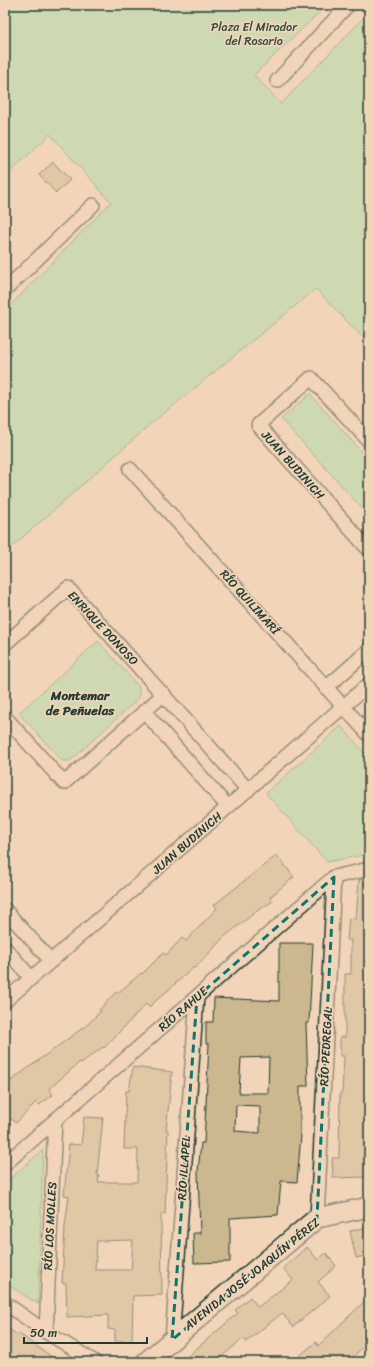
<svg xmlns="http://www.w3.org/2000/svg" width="374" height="1367" viewBox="0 0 374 1367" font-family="Sriracha,sans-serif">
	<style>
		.green { fill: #a2e0a8; stroke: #608e6e }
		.building { fill: #cbb88e; stroke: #1f3d34; fill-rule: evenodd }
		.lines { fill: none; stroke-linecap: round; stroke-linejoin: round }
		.minor-casing { stroke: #1f3d34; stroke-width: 16 }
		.secondary-casing { stroke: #1f3d34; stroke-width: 22 }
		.minor { stroke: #f2d4b8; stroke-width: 13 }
		.secondary { stroke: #f2d4b8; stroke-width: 19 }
		.marked { fill: none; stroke: #0f766e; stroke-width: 3; stroke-dasharray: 8 5; stroke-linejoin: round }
		.labels { text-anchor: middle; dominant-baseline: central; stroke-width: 3.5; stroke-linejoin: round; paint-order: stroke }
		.park-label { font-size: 12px; fill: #2c4d40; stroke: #f2d4b8 }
		.street-label { font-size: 12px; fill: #1f3d34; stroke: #f2d4b8 }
		.neighbourhood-label { font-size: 13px; font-weight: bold; fill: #1f3d34; stroke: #f2d4b8 }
	</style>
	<rect width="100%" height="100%" fill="#f2d4b8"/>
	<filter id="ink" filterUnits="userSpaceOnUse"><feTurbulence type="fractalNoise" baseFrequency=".025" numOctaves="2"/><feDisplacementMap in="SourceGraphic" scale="8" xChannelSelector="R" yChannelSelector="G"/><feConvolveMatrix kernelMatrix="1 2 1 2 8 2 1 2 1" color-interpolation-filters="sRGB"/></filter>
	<g filter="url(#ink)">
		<g class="green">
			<polygon points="12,5 327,5 254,75 281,104 369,12 369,344 316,289 153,422 5,553 5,311 111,202 50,134 5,177 5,6"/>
			<polygon points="310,394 369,460 369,516 281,419"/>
			<polygon points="98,641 139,687 139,698 70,761 62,761 19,713"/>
			<polygon points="341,726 369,758 369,854 327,862 266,793"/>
			<polygon points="43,1150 38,1304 5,1283 5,1183"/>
		</g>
		<g class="building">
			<polygon points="53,162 70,180 56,193 39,175"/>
			<polygon points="277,855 294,877 270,897 273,901 257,911 224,937 195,968 194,967 149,1007 146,1004 104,1048 103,1047 81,1063 80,1062 49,1089 53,1095 39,1105 36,1102 16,1123 5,1113 5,1085 88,1024 101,1011 99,1010 116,992 118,993 141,973 142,974 163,953 166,955 182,938 186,941 217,908 214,905"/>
			<polygon points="369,877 369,1177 333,1178 332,1158 339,1158 340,1093 342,1093 344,1056 340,1056 340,1037 345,1037 345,974 351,974 351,940 347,940 349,918 356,919 359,880"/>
			<path d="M 279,943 L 313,943 L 309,1023 L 306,1023 L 308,1086 L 300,1086 L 300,1135 L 301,1135 L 297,1182 L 281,1181 L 278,1215 L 230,1218 L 230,1262 L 194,1263 L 193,1233 L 200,1233 L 198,1171 L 201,1143 L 204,1143 L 209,1044 L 206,1044 L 206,1022 L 213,1022 L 214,998 L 279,1001 ZM 269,1057 L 268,1093 L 239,1093 L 241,1058 ZM 236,1105 L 260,1106 L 260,1133 L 235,1131 Z"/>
			<path d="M 133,1067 L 172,1072 L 166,1130 L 168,1130 L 165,1214 L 161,1214 L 162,1295 L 133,1296 L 132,1341 L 115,1341 L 115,1330 L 108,1329 L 108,1315 L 67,1317 L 66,1283 L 62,1283 L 65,1226 L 69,1196 L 64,1195 L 69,1144 L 81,1145 L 84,1117 L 103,1118 L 97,1175 L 99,1175 L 98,1182 L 137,1182 L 138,1149 L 124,1149 L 126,1091 L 129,1091 ZM 133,1240 L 131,1270 L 95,1270 L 97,1241 Z"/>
			<polygon points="369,1227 369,1255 356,1258 350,1231"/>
			<polygon points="307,1247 318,1260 326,1253 336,1266 318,1282 330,1296 293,1327 282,1313 246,1342 244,1338 215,1362 181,1362 238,1313 235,1310 250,1297 258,1307 293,1280 283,1268"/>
			<polygon points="369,1297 369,1341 348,1362 292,1362 316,1342 318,1346"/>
			<polygon points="5,1326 17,1335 18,1333 59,1362 5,1362"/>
		</g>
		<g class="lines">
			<g class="minor-casing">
				<g id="minor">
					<polyline points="277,81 348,5"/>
					<polyline points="5,290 93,205"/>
					<polyline points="369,441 311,378 258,425 369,550"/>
					<polyline points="130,469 369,735"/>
					<polyline points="5,644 68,588 248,790"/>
					<polyline points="326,688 369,650"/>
					<polyline points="144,711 228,807"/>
					<polyline points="5,717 64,783 164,694"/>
					<polyline points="5,910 51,961"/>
					<polyline points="5,948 31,978"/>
					<polyline points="5,1001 369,684"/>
					<polyline points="5,1164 334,877 369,869"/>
					<polyline points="317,1218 334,877"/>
					<polyline points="5,1303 46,1332 95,1362"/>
					<polyline points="46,1332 55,1120"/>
					<polyline points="172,1340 197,997"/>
				</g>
			</g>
			<g class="secondary-casing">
				<polyline id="secondary" points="146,1362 317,1218 369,1207"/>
			</g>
			<use href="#minor" class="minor"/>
			<use href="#secondary" class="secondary"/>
		</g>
	</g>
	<path d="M0 0H374V1367H0ZM 334,877 L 317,1218 L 172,1340 L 197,997 Z" fill="#f2d4b8" fill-opacity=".55" fill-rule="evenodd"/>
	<path class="marked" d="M 334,877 L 317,1218 L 172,1340 L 197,997 Z"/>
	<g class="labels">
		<g class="park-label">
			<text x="254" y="27">Plaza El Mirador<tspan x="254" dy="14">del Rosario</tspan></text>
		</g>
		<g class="street-label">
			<text transform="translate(293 465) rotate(48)">JUAN BUDINICH</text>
			<text transform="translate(250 602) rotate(48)">RÍO QUILIMARÍ</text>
			<text transform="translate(103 628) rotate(47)">ENRIQUE DONOSO</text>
			<text transform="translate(187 843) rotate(-41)">JUAN BUDINICH</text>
			<text transform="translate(183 1009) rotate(-41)">RÍO RAHUE</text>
			<text transform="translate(326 1047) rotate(-87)">RÍO PEDREGAL</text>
			<text transform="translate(184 1168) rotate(-86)">RÍO ILLAPEL</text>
			<text transform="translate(50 1226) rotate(-87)">RÍO LOS MOLLES</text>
			<text transform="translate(252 1274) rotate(-39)">AVENIDA JOSÉ JOAQUÍN PÉREZ</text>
		</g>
		<g class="neighbourhood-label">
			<text x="80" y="695">Montemar<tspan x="80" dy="15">de Peñuelas</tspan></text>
		</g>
	</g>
	<rect width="374" height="1367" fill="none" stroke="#f2d4b8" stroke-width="20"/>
	<rect x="10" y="10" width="354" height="1347" fill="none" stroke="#1f3d34" stroke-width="1.5" filter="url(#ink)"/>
	<path d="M24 1337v6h123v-6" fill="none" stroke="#1f3d34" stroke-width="2"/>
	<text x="30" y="1337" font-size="12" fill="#1f3d34" stroke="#f2d4b8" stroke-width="3" paint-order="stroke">50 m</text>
</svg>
